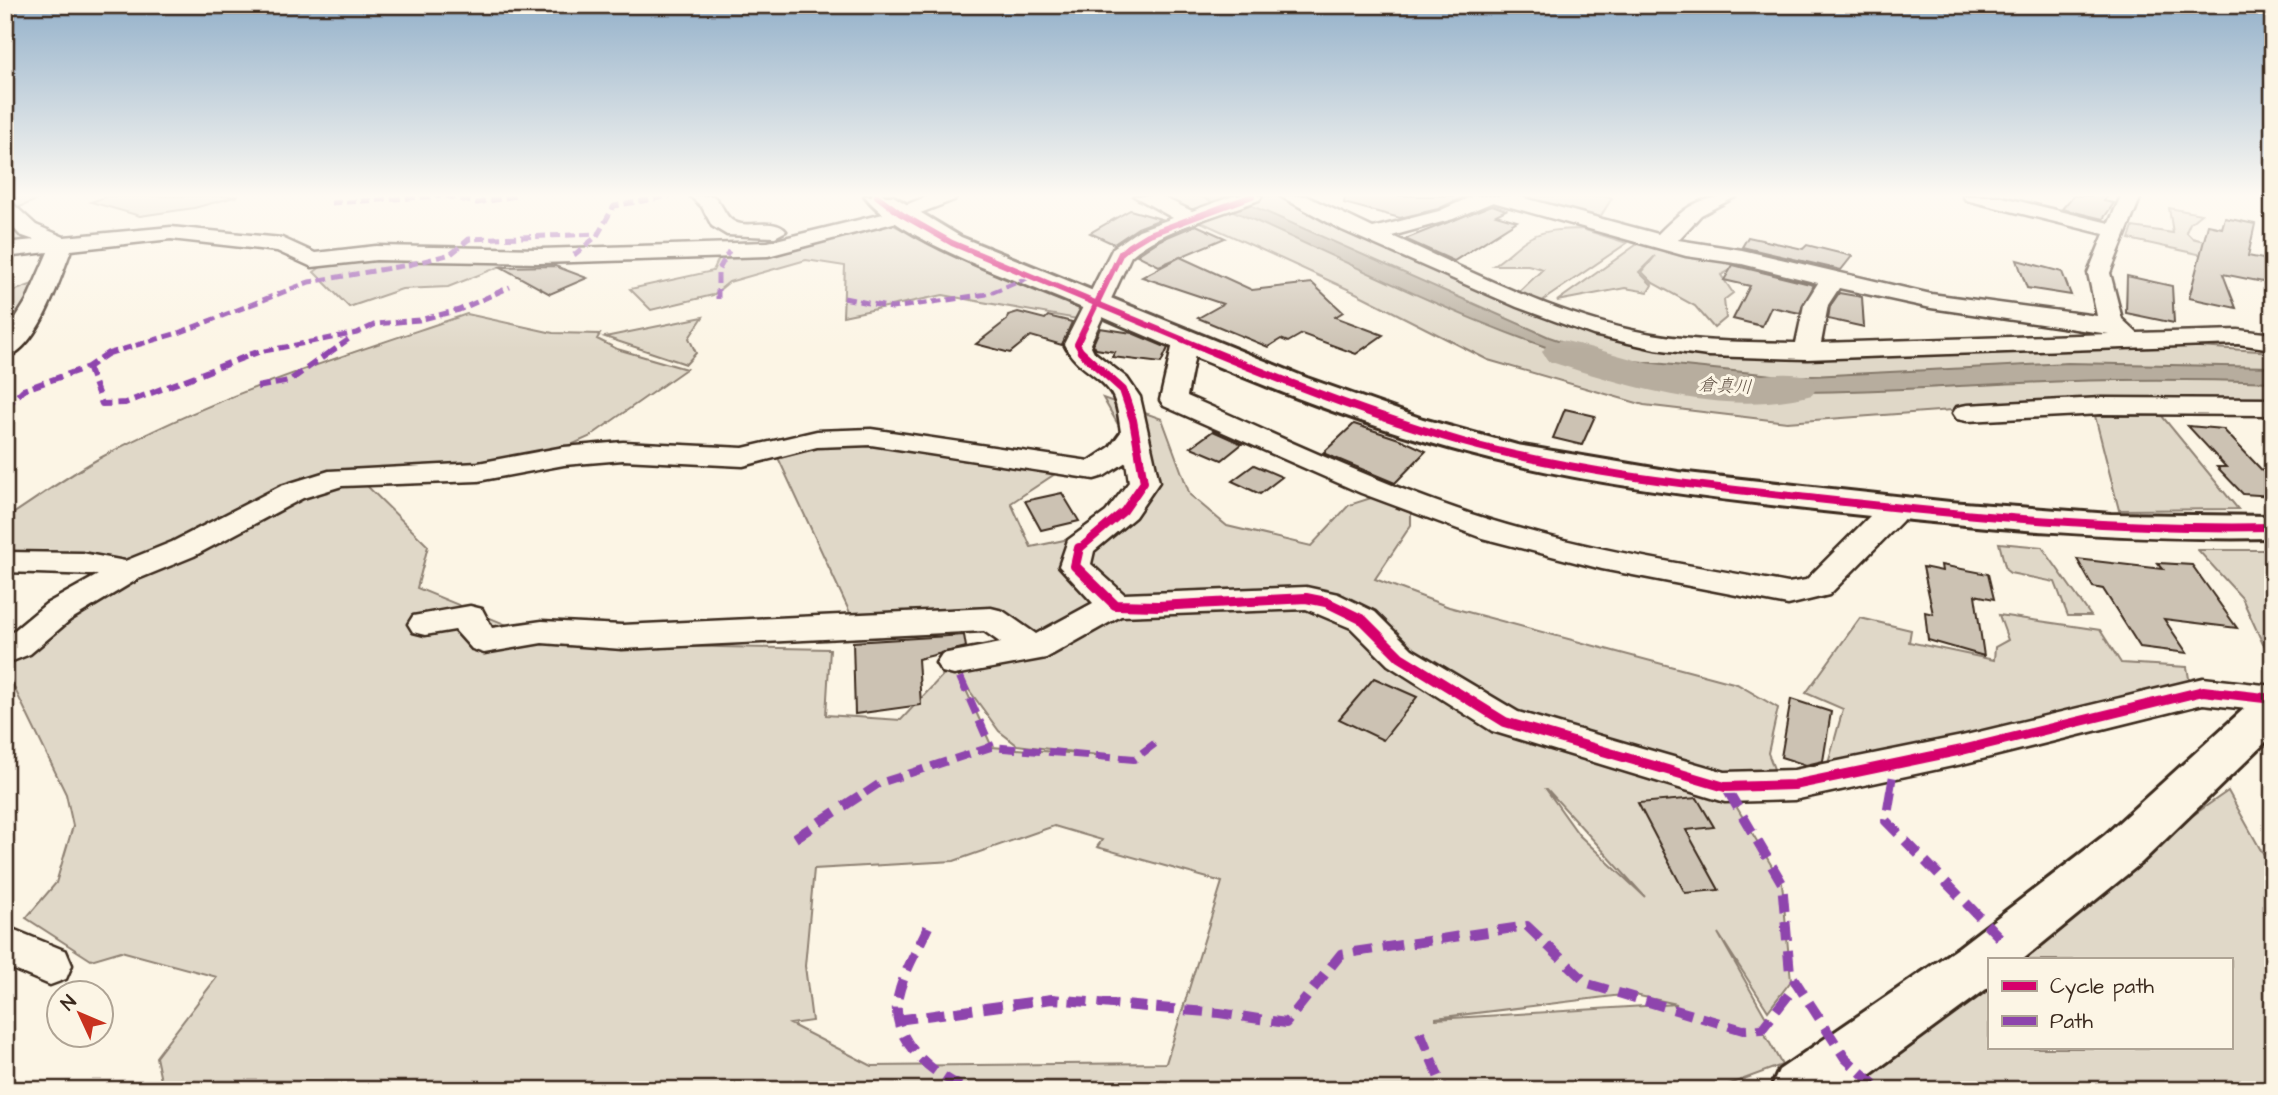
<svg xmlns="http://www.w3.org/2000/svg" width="2278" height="1095" viewBox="0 0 2278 1095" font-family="'Architects Daughter','Klee One',sans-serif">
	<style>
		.green { fill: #e0d8c8; stroke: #8e8173; stroke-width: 2; fill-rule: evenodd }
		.water { fill: #b7ad9e; stroke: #85796b; stroke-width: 2 }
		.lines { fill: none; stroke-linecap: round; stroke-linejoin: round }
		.river { fill: #b7ad9e; fill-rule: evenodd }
		.building { fill: #ccc2b3; stroke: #3b2a1e; stroke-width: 2 }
		.minor-casing { stroke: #3b2a1e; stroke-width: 5 }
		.tertiary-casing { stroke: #3b2a1e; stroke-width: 6 }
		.minor { fill: #fcf5e5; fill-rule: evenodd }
		.tertiary { fill: #fcf5e5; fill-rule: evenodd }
		.quiet-far3 { stroke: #8e44ad; stroke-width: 5; stroke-dasharray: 10 5; stroke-linecap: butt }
		.quiet-far2 { stroke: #8e44ad; stroke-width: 6; stroke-dasharray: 12 6; stroke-linecap: butt }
		.quiet-far1 { stroke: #8e44ad; stroke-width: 8; stroke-dasharray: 16 8; stroke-linecap: butt }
		.quiet { stroke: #8e44ad; stroke-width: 10; stroke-dasharray: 19 10; stroke-linecap: butt }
		.cycleway-far2-casing { stroke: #fcf5e5; stroke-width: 10 }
		.cycleway-far1-casing { stroke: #fcf5e5; stroke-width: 11 }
		.cycleway-casing { stroke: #fcf5e5; stroke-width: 14 }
		.cycleway-far2 { stroke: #d6006c; stroke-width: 6 }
		.cycleway-far1 { stroke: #d6006c; stroke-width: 8 }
		.cycleway { stroke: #d6006c; stroke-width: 10 }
		.labels { text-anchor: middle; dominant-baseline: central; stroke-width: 6; stroke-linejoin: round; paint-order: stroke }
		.far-water-label { font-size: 18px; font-style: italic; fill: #605144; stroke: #fcf5e5 }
	</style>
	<rect width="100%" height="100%" fill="#fcf5e5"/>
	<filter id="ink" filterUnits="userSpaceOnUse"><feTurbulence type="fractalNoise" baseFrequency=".0143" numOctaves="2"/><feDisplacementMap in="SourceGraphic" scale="14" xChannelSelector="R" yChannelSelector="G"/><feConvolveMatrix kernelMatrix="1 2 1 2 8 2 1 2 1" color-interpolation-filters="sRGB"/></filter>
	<g filter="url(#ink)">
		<g class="green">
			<polygon points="5,196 46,196 15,209 60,243 5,250"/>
			<polygon points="108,196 238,196 194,208 140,216 91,202"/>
			<polygon points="1144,196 1281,196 1574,322 1770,357 2111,341 2273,352 2273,404 2048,403 1787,422 1644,405 1488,360 1354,292"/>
			<polygon points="1499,196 1607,196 1612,198 1597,222"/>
			<polygon points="2169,208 2201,214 2190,223 2186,232 2192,238 2224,246 2216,258 2129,239 2133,227 2173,233"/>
			<polygon points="887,222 965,259 1087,305 1077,319 943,295 843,316 845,266 806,260 729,282 713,295 651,310 630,289 713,271 719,258 765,251"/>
			<path d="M 1582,229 L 1627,243 L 1542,301 L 1518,293 L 1543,269 L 1528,265 L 1494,265 C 1507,257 1515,247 1526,240 C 1542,229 1563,230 1582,229 Z"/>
			<polygon points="1643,240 1738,263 1736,267 1721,275 1733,293 1724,300 1726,318 1714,328 1695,306 1653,283 1642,272 1655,256 1639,272 1652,285 1648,292 1625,288 1557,301"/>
			<polygon points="527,256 448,287 402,289 349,307 314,272 333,258"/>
			<polygon points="33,284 18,314 5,328 5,294"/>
			<path d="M 467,314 L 553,333 L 600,334 L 597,339 L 617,349 L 686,369 L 589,437 L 535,461 L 447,473 L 357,476 L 428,546 L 417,588 L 529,634 L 563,644 L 830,649 L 826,715 L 901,720 L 954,663 L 959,674 L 1028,643 L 990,619 L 857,628 L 774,449 L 817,439 L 871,437 L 1067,466 L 1011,503 L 1031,547 L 1102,532 L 1079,547 L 1064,571 L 1097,591 L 1075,566 L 1132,504 L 1141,465 L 1103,398 L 1162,419 L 1190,495 L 1227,526 L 1311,546 L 1349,505 L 1374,497 L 1411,513 L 1411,525 L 1375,579 L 1449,607 L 1737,684 L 1778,708 L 1768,753 L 1780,785 L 1730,796 L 1782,883 L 1791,981 L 1768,1011 L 1718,933 L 1765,1016 L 1769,1017 L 1762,1029 L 1782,1065 L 1714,1090 L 163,1090 L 156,1057 L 217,977 L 121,951 L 91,960 L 26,918 L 56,883 L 73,826 L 66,794 L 6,671 L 62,609 L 125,572 L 54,563 L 5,561 L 5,519 C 36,499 67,476 100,458 C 215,395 343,356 467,314 ZM 961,679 L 999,731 L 1017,745 L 1106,756 L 992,747 ZM 1546,789 L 1547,789 L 1645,897 L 1579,835 ZM 1054,826 L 1102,840 L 1097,847 L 1222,882 L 1166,1063 L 872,1066 L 790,1024 L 812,1021 L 805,966 L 814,869 L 954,861 ZM 1630,994 L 1677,1004 L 1436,1019 L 1436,1018 Z"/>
			<polygon points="703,317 689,338 696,353 686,364 605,337"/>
			<polygon points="2095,416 2162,416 2238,509 2119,510"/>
			<polygon points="1999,543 2042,547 2091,616 2068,616 2055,582 2010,573 2006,570"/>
			<polygon points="2198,550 2273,550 2273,651 2263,644 2242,598"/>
			<polygon points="1999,615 2100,630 2121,663 2187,667 2190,684 1826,771 1843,709 1806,693 1860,618 1911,630 1909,642 1994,660 1995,647 2008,640"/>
			<path d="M 2228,791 L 2273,872 L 2273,1090 L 1797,1090 ZM 1989,960 L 2231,960 L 2231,1048 L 1989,1048 Z"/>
		</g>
		<path class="water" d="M 1199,196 L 1230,196 L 1549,337 L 1614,359 L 1792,377 L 2068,363 L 2273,367 L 2273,382 C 2189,379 2105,379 2022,383 C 1891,388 1756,405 1627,372 C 1477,333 1341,256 1199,196 Z"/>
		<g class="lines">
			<path class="river" d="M 1562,340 C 1615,353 1666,372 1720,376 C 1751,379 1782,369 1812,377 L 1818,386 L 1812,395 C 1725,417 1630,387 1548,361 L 1542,352 L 1548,343 Z"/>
		</g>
		<g class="building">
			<polygon points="1345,196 1466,196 1438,209 1400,218 1344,203"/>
			<polygon points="2073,196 2107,196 2104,201 2114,203 2103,219 2062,209"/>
			<polygon points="1492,205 1506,210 1496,215 1517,221 1454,261 1405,239"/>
			<polygon points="1130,210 1161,219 1138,228 1114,244 1090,233"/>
			<polygon points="2225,218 2255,224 2248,256 2273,261 2273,284 2223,274 2236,308 2189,298 2208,225 2222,228"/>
			<polygon points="1196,225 1225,238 1159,266 1137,255 1160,240"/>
			<polygon points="1748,237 1803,249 1807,245 1852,256 1841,270 1742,247"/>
			<polygon points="1180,257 1252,290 1312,283 1343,312 1335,317 1383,335 1356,354 1302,334 1288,342 1281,339 1268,347 1198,318 1223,304 1142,277"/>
			<polygon points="2017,260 2062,272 2071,295 2027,288"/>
			<polygon points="1733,265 1741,267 1814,285 1800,313 1771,307 1762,326 1733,319 1750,286 1724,280"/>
			<polygon points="555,266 587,278 550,294 501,267"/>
			<polygon points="2127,276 2172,286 2174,323 2126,313"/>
			<polygon points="1839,293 1862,297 1864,327 1828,319 1830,306"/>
			<polygon points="1018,312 1045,319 1048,316 1072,322 1062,345 1031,336 1010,353 976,344 1007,320 1008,315"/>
			<polygon points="1100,328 1132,333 1168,348 1161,363 1112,357 1115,352 1096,349 1093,344"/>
			<polygon points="1565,409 1595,416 1582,445 1553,438"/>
			<polygon points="1354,424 1402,440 1426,451 1395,483 1323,453"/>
			<polygon points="2188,426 2223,429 2273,482 2273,496 2243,494 2217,467 2226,467"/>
			<polygon points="1213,431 1242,444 1222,460 1191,447"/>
			<polygon points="1254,465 1282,477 1260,494 1232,481"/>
			<polygon points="1062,493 1079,521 1041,530 1025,501"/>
			<polygon points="2077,559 2163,569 2158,563 2192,565 2237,628 2164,619 2187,653 2140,647 2103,589 2093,587"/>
			<polygon points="1941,565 1988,574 1994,599 1975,595 1984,656 1928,640 1925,612 1933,614 1923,567 1942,571"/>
			<polygon points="964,635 966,647 918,659 921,705 855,714 853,642"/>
			<polygon points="1374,678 1417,697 1383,740 1339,719"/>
			<polygon points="1791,699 1831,712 1823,761 1806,765 1781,757"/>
			<polygon points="1697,798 1714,827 1686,830 1719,890 1685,893 1638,803"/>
		</g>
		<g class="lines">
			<g class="minor-casing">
				<g id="minor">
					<path d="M 690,196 L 713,196 C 725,205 724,221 741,224 C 755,226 776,219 786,231 L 775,237 L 727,235 L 712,226 L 702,207 Z"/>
					<path d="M 928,196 L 957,196 L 954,200 L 897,222 L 768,256 L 540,263 L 376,260 L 312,267 L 277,251 L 171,239 L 71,250 C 60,279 38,349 5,358 L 5,335 L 27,300 L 48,252 L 5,257 L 5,243 L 34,240 L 20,235 L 5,219 L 5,201 L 12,203 L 36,225 L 64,237 L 171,227 L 282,238 L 315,253 L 376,246 L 540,249 L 768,242 L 883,214 Z"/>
					<path d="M 1134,196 L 1160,196 L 1192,211 L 1233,196 L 1262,196 L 1259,200 C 1220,215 1162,229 1131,256 L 1090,344 L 1094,352 L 1127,378 L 1140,397 L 1159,482 L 1135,517 L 1094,551 L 1091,564 L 1124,594 L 1306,587 L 1338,594 L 1375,612 L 1412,649 L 1518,712 L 1725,772 L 1794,770 L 1962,736 L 2203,678 L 2273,686 L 2273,712 L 2203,704 L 1962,764 L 1794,800 L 1725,802 L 1492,731 L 1388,665 L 1351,628 L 1306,609 L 1121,616 L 1046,658 L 954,675 L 942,672 L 936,663 L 942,654 L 1001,643 L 984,631 L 622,649 L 542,643 L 484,653 L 472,649 L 455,630 L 425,635 L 413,632 L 408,624 L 413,616 L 470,606 L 482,609 L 492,628 L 542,621 L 622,625 L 991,608 L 1003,611 L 1036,634 L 1093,603 L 1059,566 L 1068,540 L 1106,512 L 1129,482 L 1126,462 L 1104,476 L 1094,479 L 871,445 L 817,447 L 743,466 L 623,460 L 564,465 L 478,481 L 342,486 L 303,498 L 194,556 L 138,579 L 70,620 L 30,654 L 5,664 L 5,638 L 46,604 L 98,575 L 5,572 L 5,552 L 82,553 L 125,561 L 172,542 L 281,486 L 329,471 L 478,463 L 564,447 L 623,442 L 743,448 L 817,431 L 871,429 L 1089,461 L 1110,447 L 1121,432 C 1119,420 1118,404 1111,393 C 1099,374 1076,369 1064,344 L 1113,248 L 1139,230 L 1173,218 Z"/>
					<path d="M 1280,196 L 1306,196 L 1373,228 L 1439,211 L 1473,196 L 1517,196 L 1658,234 C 1686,207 1697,196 1737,196 L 1701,215 L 1678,240 L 1742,250 L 1931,294 L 2097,316 L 2088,273 L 2104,234 L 1966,200 L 1963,196 L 1998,196 L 2109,223 L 2121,196 L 2141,196 L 2110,273 L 2122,319 L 2137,333 L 2238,330 L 2273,334 L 2273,349 L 2238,344 L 1807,359 L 1708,356 L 1655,349 L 1593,335 L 1517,307 L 1342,230 ZM 1493,202 L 1686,256 L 1742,264 L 1818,283 L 1804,305 L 1796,343 C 1740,342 1685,342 1631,330 C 1548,312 1469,270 1392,236 L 1453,219 ZM 1839,288 L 1931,308 L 2109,334 L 1821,343 L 1828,305 Z"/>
					<path d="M 1186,332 L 1195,334 L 1198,339 L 1187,396 C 1292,442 1397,493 1507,525 C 1599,552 1694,566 1788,583 L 1806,580 L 1885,501 L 1896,498 L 1907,501 L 1911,507 L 1902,521 L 1829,595 L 1788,605 L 1602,569 L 1482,538 L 1361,493 L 1164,406 L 1160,400 L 1174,339 L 1177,334 Z"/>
					<polygon points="2101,398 2273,399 2273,415 2101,414 1967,421 1957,419 1953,413 1957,407 1967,405"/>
					<polygon points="5,926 66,951 72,965 66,979 50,985 5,966"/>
				</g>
			</g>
			<g class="tertiary-casing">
				<g id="tertiary">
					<path d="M 865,196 L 893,196 L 961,237 L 1307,378 L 1423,419 L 1517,445 L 1678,472 L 1950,502 L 2111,514 L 2273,516 L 2273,538 C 2122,541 1973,527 1823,511 C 1699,497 1574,483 1452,449 C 1319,413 1192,356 1066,301 C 1015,280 896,238 865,196 Z"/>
					<polygon points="2273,692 2273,735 2141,863 2022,960 1989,960 1989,987 1849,1090 1770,1090 1779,1070 1959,947 2105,835 2257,697"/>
				</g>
			</g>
			<use href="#minor" class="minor"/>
			<use href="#tertiary" class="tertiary"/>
			<g class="quiet-far3">
				<polyline points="446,196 477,203 517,196"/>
				<polyline points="331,203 441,196"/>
				<polyline points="574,255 597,236 614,206 670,196"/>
				<polyline points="844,298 892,308 988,294 1032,276"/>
				<polyline points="718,299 718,271 729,251"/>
				<polyline points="107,354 181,332 309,282 408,265 451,254 469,239 598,234"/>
				<polyline points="249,354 357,333 376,324 419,320 459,310 510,287"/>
				<polyline points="328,354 352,337"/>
			</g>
			<g class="quiet-far2">
				<polyline points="88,367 102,404 125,403 258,352"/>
				<polyline points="257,387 289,381 330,352"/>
				<polyline points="5,408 23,390 88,367 110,352"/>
			</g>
			<g class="quiet-far1">
				<polyline points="960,677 991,747"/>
				<polyline points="1725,787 1729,793"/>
				<polyline points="865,793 880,783 991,747 1134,759 1161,739"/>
				<polyline points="1890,793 1894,769"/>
			</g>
			<g class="quiet">
				<polyline points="1728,791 1782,883 1790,973 1845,1058 1880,1090"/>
				<polyline points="1891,791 1886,821 2004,942"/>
				<polyline points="795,838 867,791"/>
				<path d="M 928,927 C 918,949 903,973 898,997 C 889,1041 933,1074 968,1090"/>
				<polyline points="897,1020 1052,999 1219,1013 1286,1023 1341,954 1527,926 1588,984 1743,1030 1762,1029 1797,984"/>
				<polyline points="1420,1032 1444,1090"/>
			</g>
			<g class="cycleway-far2-casing">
				<g id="cycleway-far2">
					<polyline points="877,196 901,214 952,243 1217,354"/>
					<polyline points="1083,354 1077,344 1121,253 1129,246 1147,235 1252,196"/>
				</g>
			</g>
			<g class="cycleway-far1-casing">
				<g id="cycleway-far1">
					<path d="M 1213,352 C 1295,386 1378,418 1463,442 C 1579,474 1699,486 1817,499 C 1969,516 2120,530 2273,527"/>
					<polyline points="1078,550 1124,511 1144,482 1133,420 1123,390 1081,352"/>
				</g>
			</g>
			<g class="cycleway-casing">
				<polyline id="cycleway" points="1079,548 1075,566 1115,605 1158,606 1306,598 1326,602 1363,620 1400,657 1505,722 1725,787 1794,785 1962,750 2203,691 2273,699"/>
			</g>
			<use href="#cycleway-far2" class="cycleway-far2"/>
			<use href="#cycleway-far1" class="cycleway-far1"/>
			<use href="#cycleway" class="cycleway"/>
		</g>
	</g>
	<linearGradient id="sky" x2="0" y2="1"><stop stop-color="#94b1ca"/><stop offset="0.56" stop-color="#fefaf3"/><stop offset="1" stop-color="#fefaf3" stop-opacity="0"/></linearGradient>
	<rect width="2278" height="349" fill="url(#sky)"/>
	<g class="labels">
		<g class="far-water-label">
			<text transform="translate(1725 386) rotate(3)">倉真川</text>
		</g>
	</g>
	<rect width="2278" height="1095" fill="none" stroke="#fcf5e5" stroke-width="28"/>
	<rect x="14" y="14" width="2250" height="1067" fill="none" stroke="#3b2a1e" stroke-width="2.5" filter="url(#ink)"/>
	<rect x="1988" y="958" width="245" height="91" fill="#fcf5e5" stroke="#afa495" stroke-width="2"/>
	<rect x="2002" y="981" width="35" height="10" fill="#d6006c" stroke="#afa495" stroke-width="2"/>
	<text x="2050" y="993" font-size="21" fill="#3b2a1e">Cycle path</text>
	<rect x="2002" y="1016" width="35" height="10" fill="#8e44ad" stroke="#afa495" stroke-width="2"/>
	<text x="2050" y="1028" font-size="21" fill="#3b2a1e">Path</text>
	<g transform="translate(80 1014) rotate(314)"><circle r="33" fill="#fcf5e5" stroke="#afa495" stroke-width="2"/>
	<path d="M0-5L12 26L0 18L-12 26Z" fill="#c8321e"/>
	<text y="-10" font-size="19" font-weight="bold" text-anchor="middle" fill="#3b2a1e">N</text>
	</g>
</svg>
